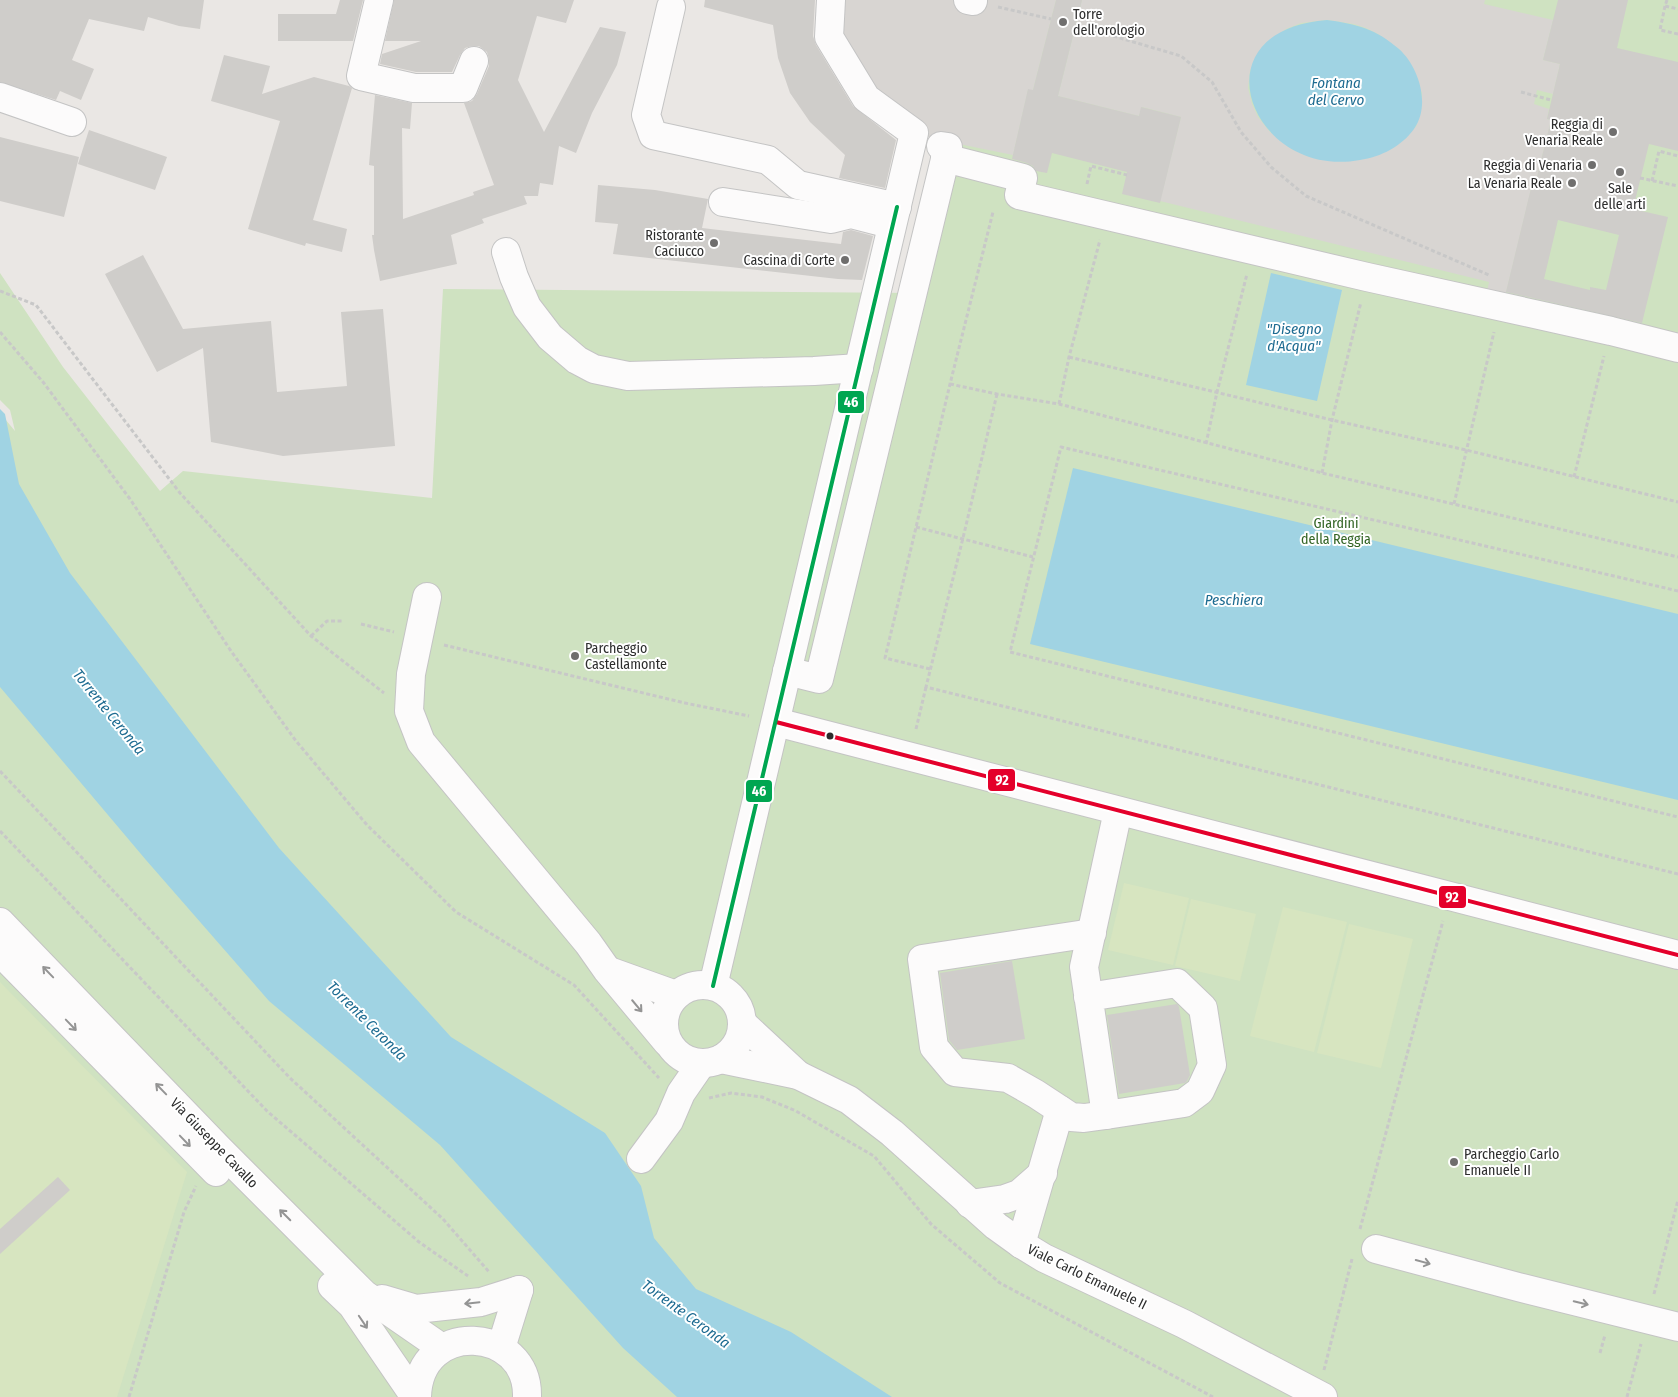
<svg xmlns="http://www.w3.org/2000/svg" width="1678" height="1397" viewBox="0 0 1678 1397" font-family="'Fira Sans Condensed',sans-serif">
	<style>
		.green { fill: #cfe2c1 }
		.pitch { fill: #d7e5c0 }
		.plaza { fill: #d8d5d2; fill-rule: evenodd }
		.water { fill: #a0d3e3 }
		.building { fill: #cfcdca; fill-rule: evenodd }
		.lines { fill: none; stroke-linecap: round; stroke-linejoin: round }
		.minor-casing { stroke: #c4c4c4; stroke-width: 30 }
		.path { stroke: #c8c8c8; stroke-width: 3; stroke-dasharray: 4 2.5; stroke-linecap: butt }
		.minor { stroke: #fcfbfb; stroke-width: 28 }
		.bus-1-casing { stroke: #fff; stroke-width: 8 }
		.bus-2-casing { stroke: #fff; stroke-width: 8 }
		.bus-1 { stroke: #e4002b; stroke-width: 4 }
		.bus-2 { stroke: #00a651; stroke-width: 4 }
		.oneway { stroke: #949494 }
		.poi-dot { fill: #6f6e6d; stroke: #fff; stroke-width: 2 }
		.bus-dot { fill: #2d2d2d; stroke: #fff; stroke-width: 2 }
		.labels { text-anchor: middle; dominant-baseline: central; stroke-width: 4; stroke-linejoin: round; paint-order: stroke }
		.poi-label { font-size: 14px; fill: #2d2d2d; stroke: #fff; text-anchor: end }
		.park-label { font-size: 14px; fill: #326424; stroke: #fff }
		.street-label { font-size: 14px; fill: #2d2d2d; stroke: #fff }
		.water-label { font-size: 15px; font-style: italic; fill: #1d6b91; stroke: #fff }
		.line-badge { stroke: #fff; stroke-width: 2 }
		.badge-label { font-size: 14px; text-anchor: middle; font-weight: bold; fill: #fff }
	</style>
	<rect width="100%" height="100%" fill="#eae7e4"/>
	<polygon class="green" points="974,0 1678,0 1678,1397 0,1397 0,413 15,431 10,410 0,400 0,273 63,367 160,491 183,471 432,498 443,289 915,293"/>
	<g class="pitch">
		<polygon points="1124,883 1189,898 1173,965 1108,950"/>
		<polygon points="1191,899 1256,914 1240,981 1175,966"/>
		<polygon points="1283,907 1347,922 1314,1052 1250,1036"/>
		<polygon points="1349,924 1413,939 1381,1068 1317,1053"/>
		<polygon points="0,982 187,1172 117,1397 0,1397"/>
	</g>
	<g class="plaza">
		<polygon points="825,0 1056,0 1033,90 1028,90 1013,155 949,142 914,133 856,104 837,78 826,50"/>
		<path d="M 1082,0 L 1485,0 L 1484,4 L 1553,20 L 1543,60 L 1560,64 L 1553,94 L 1537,90 L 1534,104 L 1549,109 L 1547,119 L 1551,120 L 1535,185 L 1532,185 L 1504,301 L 1486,296 L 1489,282 L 1160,201 L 1181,117 L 1142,107 L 1139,116 L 1058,96 ZM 1327,20 L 1354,24 L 1366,28 L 1378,34 L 1400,50 L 1422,93 L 1421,107 L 1416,127 L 1293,150 L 1270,132 L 1258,117 L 1252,104 L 1248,88 L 1250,71 L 1263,46 L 1286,29 L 1301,23 Z"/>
	</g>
	<g class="water">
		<path d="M 1327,20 C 1357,24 1376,29 1399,49 C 1419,67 1431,105 1414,129 C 1402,146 1381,157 1360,160 C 1251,180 1193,30 1327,20 Z"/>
		<polygon points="1271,273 1342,290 1317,401 1246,385"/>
		<polygon points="0,409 5,414 19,484 70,573 279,848 451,1037 605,1133 641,1186 654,1238 696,1289 791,1332 892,1397 677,1397 623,1348 440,1145 269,1001 146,860 0,687"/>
		<polygon points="1073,468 1678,614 1678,800 1030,644"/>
	</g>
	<g class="building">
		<polygon points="0,0 204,0 200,29 179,26 148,17 144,31 89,19 72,60 94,69 81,100 60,91 56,100 0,82"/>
		<polygon points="340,0 363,0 353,41 278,41 278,14 336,14"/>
		<polygon points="394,0 574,0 566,23 537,16 518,80 544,132 600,27 626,32 617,65 592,113 576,153 559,146 553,185 540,183 538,196 524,196 527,204 482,219 484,223 451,235 457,264 380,281 374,250 372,235 374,235 374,166 369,165 375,95 412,103 410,129 402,128 403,219 474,195 473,192 494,185 464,103 472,101 477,94 489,66 489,59 487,52 479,46 472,46 465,48 460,55 452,72 416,72 380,64 382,54 421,41 385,41"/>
		<polygon points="705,0 815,0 813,36 816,45 853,106 896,140 885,188 839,178 845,155 810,122 790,93 778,58 773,25 704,7"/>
		<polygon points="1056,0 1082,0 1058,96 1139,116 1141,107 1181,117 1160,203 1122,194 1127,172 1052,153 1047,173 1036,171 1033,166 1027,163 1012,159 1028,89 1033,90"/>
		<path d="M 1558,0 L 1628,0 L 1617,48 L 1678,62 L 1678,151 L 1649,144 L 1633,209 L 1668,217 L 1642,323 L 1506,292 L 1532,184 L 1535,185 L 1551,120 L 1547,119 L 1560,64 L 1543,60 ZM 1558,220 L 1619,235 L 1606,290 L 1590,287 L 1590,290 L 1544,279 Z"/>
		<polygon points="224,55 270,66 262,94 314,77 349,86 352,88 313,220 347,229 342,252 306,243 305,246 248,229 280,121 211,101"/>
		<polygon points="89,130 167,157 155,190 78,164"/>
		<polygon points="0,137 79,157 64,217 0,201"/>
		<polygon points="598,185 655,190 708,199 702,228 841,244 843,232 851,230 873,236 862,280 838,279 613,254 618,224 595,222"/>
		<polygon points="143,255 183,329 271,321 277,392 347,386 341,312 383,309 395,446 283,456 211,442 203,348 157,372 105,274"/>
		<polygon points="1012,961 1025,1039 957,1050 949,1040 940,973"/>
		<polygon points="1177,1004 1179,1007 1190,1075 1187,1081 1185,1083 1119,1094 1107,1015"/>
		<polygon points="58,1177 70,1190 0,1254 0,1229"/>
	</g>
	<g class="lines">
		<g class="minor-casing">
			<g id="minor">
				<polyline points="379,0 361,76 414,88 463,88 474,61"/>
				<polyline points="968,0 973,1"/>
				<polyline points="671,7 646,115 653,135 768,160 798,185 897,207"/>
				<polyline points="0,97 72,122"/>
				<polyline points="945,158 1023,178 1019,195 1367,277 1611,331 1678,348"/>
				<polyline points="723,202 831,219 851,214 882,222"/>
				<polyline points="506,252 514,277 527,307 550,337 577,360 594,369 628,376 814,371 859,368"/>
				<polyline points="427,597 411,674 409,711 421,742 588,943 607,970 667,1042"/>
				<polyline points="787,671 819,679 948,147 941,146"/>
				<polyline points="776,722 1678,955"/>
				<polyline points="0,922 219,1149 364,1294 442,1348"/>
				<polyline points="1092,933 922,959 934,1047 955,1072 1008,1078 1036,1094 1071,1117 1084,1118 1106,1115"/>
				<polyline points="0,952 216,1172"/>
				<polyline points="609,971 676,995"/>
				<circle cx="703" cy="1024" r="39"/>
				<polyline points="713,986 914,133 866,98 829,37 831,0"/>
				<polyline points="1088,997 1177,983 1203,1008 1212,1065 1200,1091 1184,1103 1106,1115 1084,967 1118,811"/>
				<polyline points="742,1023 798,1075"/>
				<polyline points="721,1059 798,1075 849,1100 892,1133 996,1226 1021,1244 1044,1258 1184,1324 1323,1397"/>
				<polyline points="641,1159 669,1121 681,1093 701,1064"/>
				<polyline points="970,1204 1005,1199 1019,1194 1043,1173"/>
				<polyline points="1021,1244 1060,1110"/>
				<polyline points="1376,1249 1518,1287 1678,1327"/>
				<polyline points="332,1286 352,1305 415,1397"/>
				<polyline points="382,1299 416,1309 481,1302 519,1290"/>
				<polyline points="501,1348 519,1290"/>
				<path d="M 417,1397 C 419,1318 529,1326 527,1397"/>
			</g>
		</g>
		<g class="path">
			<polyline points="1667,0 1665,6 1678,9"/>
			<polyline points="1665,6 1660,30 1678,34"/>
			<polyline points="998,7 1051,19"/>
			<polyline points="1076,25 1181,56 1212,82 1241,132 1271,167 1306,196 1489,275"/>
			<polyline points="1521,92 1551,100"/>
			<polyline points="1640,178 1678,186"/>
			<polyline points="1652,181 1659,151 1678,156"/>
			<polyline points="1087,184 1091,166 1127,175"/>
			<polyline points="0,291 36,305 180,493 311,636 384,693"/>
			<polyline points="0,332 43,382 130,499 231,651 296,741 367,825 456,912 574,985 659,1078"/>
			<polyline points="1069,357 1332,420 1466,450 1678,502"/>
			<polyline points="950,384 997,394 1059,404 1322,473 1678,557"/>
			<polyline points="997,394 963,538 926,687 1678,874"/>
			<polyline points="1059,404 1069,357 1100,240"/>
			<polyline points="1206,444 1217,392 1247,274"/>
			<polyline points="1322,473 1332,420 1361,302"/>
			<polyline points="1574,477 1604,356"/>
			<polyline points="1454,504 1494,332"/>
			<polyline points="916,527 1033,557"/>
			<polyline points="1678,591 1061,447 1010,652 1678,817"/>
			<polyline points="361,624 394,632"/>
			<polyline points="311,636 327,621 344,621"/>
			<polyline points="444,645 685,703 749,716"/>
			<polyline points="930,669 885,658 950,384 993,212"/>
			<polyline points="916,729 926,687"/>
			<polyline points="0,771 290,1078 443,1219 490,1273"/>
			<polyline points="0,831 267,1111 419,1242 468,1276"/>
			<polyline points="709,1098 731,1093 762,1097 796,1111 874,1156 931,1224 1000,1283 1213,1397"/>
			<polyline points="1360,1229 1443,921"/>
			<polyline points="1654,1294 1678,1200"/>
			<polyline points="1600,1353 1605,1335"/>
			<polyline points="1324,1370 1352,1259"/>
			<polyline points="129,1397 184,1212 196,1186"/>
			<polyline points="1627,1397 1641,1344"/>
		</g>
		<use href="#minor" class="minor"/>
		<g class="bus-1-casing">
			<polyline id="bus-1" points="776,722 1678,955"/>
		</g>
		<g class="bus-2-casing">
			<polyline id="bus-2" points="713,986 897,207"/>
		</g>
		<use href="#bus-1" class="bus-1"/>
		<use href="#bus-2" class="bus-2"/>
	</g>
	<defs><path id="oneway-shaft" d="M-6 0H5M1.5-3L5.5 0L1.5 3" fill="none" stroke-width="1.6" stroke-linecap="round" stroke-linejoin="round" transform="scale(1.25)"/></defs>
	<g class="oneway">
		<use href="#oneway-shaft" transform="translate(48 972) rotate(-134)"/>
		<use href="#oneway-shaft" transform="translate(637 1006) rotate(50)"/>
		<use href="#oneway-shaft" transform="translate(71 1025) rotate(46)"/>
		<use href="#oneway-shaft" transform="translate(161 1089) rotate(-134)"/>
		<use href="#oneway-shaft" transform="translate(185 1141) rotate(46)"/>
		<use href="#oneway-shaft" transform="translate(285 1215) rotate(-135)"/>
		<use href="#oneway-shaft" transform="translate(1423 1262) rotate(15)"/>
		<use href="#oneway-shaft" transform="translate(472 1303) rotate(174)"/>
		<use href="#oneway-shaft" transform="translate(1581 1303) rotate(14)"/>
		<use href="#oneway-shaft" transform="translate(363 1322) rotate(56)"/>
	</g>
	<g class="poi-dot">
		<circle cx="1063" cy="22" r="5"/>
		<circle cx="1613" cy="132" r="5"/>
		<circle cx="1592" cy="165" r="5"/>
		<circle cx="1620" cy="172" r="5"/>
		<circle cx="1572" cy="183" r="5"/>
		<circle cx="714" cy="243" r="5"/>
		<circle cx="845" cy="260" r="5"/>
		<circle cx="575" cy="656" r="5"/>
		<circle cx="1454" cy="1162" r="5"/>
	</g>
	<circle class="bus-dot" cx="830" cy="736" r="4.5"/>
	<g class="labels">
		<g class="poi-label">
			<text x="1073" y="14" text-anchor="start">Torre<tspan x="1073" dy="16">dell'orologio</tspan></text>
			<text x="1603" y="124">Reggia di<tspan x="1603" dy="16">Venaria Reale</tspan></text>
			<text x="1582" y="165">Reggia di Venaria</text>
			<text x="1562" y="183">La Venaria Reale</text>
			<text x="1620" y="188" text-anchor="middle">Sale<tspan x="1620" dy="16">delle arti</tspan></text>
			<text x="704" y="235">Ristorante<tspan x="704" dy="16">Caciucco</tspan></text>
			<text x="835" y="260">Cascina di Corte</text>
			<text x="585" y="648" text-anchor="start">Parcheggio<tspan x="585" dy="16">Castellamonte</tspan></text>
			<text x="1464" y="1154" text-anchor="start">Parcheggio Carlo<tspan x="1464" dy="16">Emanuele II</tspan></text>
		</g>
		<g class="park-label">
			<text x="1336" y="523">Giardini<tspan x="1336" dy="16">della Reggia</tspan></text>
		</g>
		<g class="street-label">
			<text transform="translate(214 1143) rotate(46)">Via Giuseppe Cavallo</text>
			<text transform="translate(1087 1277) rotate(26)">Viale Carlo Emanuele II</text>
		</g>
		<g class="water-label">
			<text x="1336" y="83">Fontana<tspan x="1336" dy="17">del Cervo</tspan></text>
			<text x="1294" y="329">"Disegno<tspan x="1294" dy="17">d'Acqua"</tspan></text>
			<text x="1234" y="600">Peschiera</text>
			<text transform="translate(109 712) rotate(51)">Torrente Ceronda</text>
			<text transform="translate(367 1021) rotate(45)">Torrente Ceronda</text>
			<text transform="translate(686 1314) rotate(36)">Torrente Ceronda</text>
		</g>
	</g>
	<g class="line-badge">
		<rect x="837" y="390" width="28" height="24" rx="5" fill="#00a651"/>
		<rect x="987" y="768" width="29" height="24" rx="5" fill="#e4002b"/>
		<rect x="745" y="779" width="28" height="24" rx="5" fill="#00a651"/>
		<rect x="1438" y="885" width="29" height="24" rx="5" fill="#e4002b"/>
	</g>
	<g class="badge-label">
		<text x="851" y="407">46</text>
		<text x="1002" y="785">92</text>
		<text x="759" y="796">46</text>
		<text x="1452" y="902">92</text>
	</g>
</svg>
